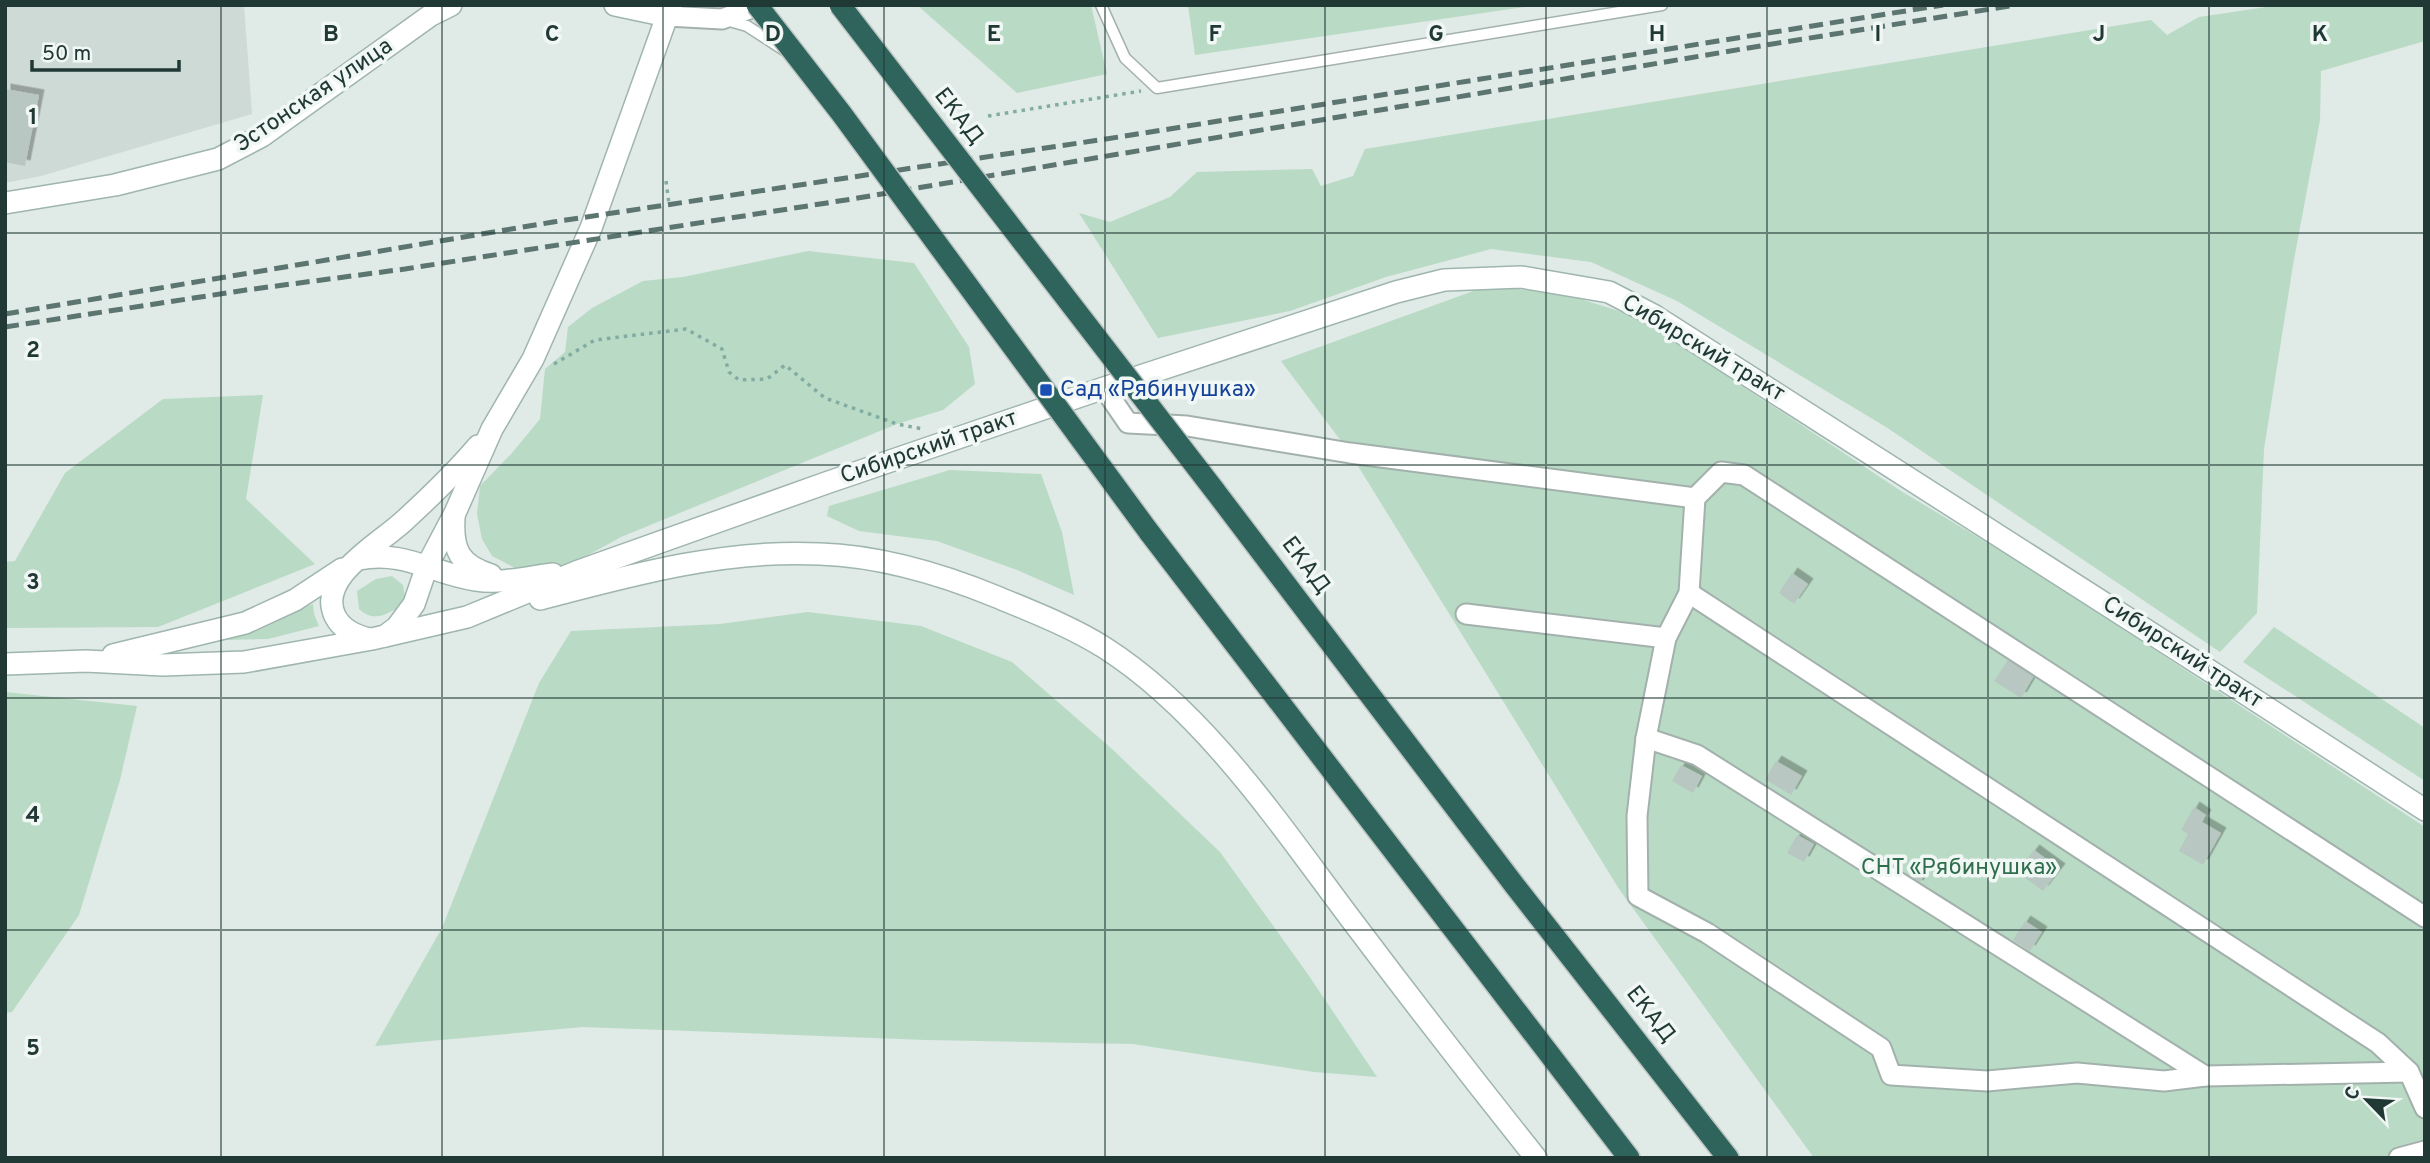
<svg xmlns="http://www.w3.org/2000/svg" width="2430" height="1163" viewBox="0 0 2430 1163" font-family="Overpass,sans-serif">
	<style>
		.built { fill: #cedad5 }
		.green { fill: #b9dac5 }
		.building { fill: #b8c7c2; filter: url(#shadow) }
		.lines { fill: none; stroke-linecap: round; stroke-linejoin: round }
		.lane-casing { stroke: #a3b1ad; stroke-width: 13 }
		.street-casing { stroke: #a3b1ad; stroke-width: 23 }
		.secondary-casing { stroke: #9fb5af; stroke-width: 24 }
		.highway-casing { stroke: #bcc4c2; stroke-width: 24 }
		.path { stroke: #82aca2; stroke-width: 3.5; stroke-dasharray: 3.5 5; stroke-linecap: butt }
		.lane { stroke: #fff; stroke-width: 10 }
		.street { stroke: #fff; stroke-width: 19 }
		.secondary { stroke: #fff; stroke-width: 21 }
		.highway { stroke: #2f645d; stroke-width: 21 }
		.rail { stroke: #5c7570; stroke-width: 5; stroke-dasharray: 14 7; stroke-linecap: butt }
		.highway-bridge-casing { stroke: #bcc4c2; stroke-width: 24; stroke-linecap: butt }
		.highway-bridge { stroke: #2f645d; stroke-width: 21 }
		.grid { fill: none; stroke: #213935; stroke-width: 2; stroke-opacity: 0.55 }
		.transit-dot { fill: #1a4fb4; stroke: #f0f7f4; stroke-width: 2.5 }
		.labels { text-anchor: middle; dominant-baseline: central; stroke-width: 7; stroke-linejoin: round; paint-order: stroke }
		.street-label { font-size: 23px; fill: #213935; stroke: #f0f7f4 }
		.transit-label { font-size: 23px; fill: #164399; stroke: #f0f7f4; text-anchor: start }
		.park-label { font-size: 23px; fill: #2e6e4c; stroke: #f0f7f4 }
		.grid-label { font-size: 23px; text-anchor: middle; font-weight: bold; fill: #213935; stroke: #f0f7f4; stroke-width: 7; stroke-linejoin: round; paint-order: stroke }
	</style>
	<defs>
		<filter id="shadow"><feDropShadow dx="5.5" dy="-5.5" stdDeviation="0" flood-color="#0004"/></filter>
	</defs>
	<rect width="100%" height="100%" fill="#e0eae6"/>
	<polygon class="built" points="5,5 244,5 252,114 41,176 5,183"/>
	<g class="green">
		<polygon points="917,5 1091,5 1107,74 1017,93"/>
		<polygon points="1188,5 1538,5 1195,55"/>
		<polygon points="2280,5 2425,5 2425,41 2321,71 2320,120 2293,265 2264,449 2257,613 2220,652 1886,427 1677,301 1591,262 1491,249 1386,277 1290,311 1158,338 1079,213 1110,222 1170,197 1197,172 1312,169 1321,186 1353,176 1365,149 2151,20 2167,35 2199,17"/>
		<polygon points="808,251 914,263 969,347 975,384 943,410 897,424 621,537 563,569 517,569 492,556 482,539 477,514 480,486 512,453 540,419 545,369 565,352 568,327 592,308 643,281 683,277"/>
		<polygon points="1490,285 1574,297 1638,317 1901,491 2036,572 2425,827 2425,1158 1814,1158 1619,889 1350,453 1281,361"/>
		<polygon points="263,395 246,499 315,564 158,627 5,628 5,562 15,561 65,473 163,399"/>
		<polygon points="950,470 1041,474 1062,532 1074,595 1017,570 937,541 859,531 827,516 829,506"/>
		<path d="M 392,576 L 403,585 L 406,603 C 388,613 376,624 359,609 L 357,591 L 376,579 Z"/>
		<polygon points="313,604 314,614 319,626 268,639 226,640"/>
		<polygon points="808,612 921,626 1012,662 1112,749 1220,852 1307,973 1377,1077 1314,1072 1133,1044 926,1040 583,1027 375,1046 442,928 539,683 571,631 720,624"/>
		<polygon points="2274,627 2425,728 2425,781 2243,662"/>
		<polygon points="5,692 137,706 120,780 79,915 12,1012 5,1013"/>
	</g>
	<g class="building">
		<polygon points="5,89 39,95 25,166 5,162"/>
		<polygon points="1792,573 1808,584 1794,604 1779,593"/>
		<polygon points="2008,660 2034,676 2021,698 1994,681"/>
		<polygon points="1776,761 1802,776 1791,795 1765,779"/>
		<polygon points="1681,765 1702,776 1693,793 1672,781"/>
		<polygon points="2194,807 2206,815 2202,822 2221,833 2203,865 2179,851 2188,834 2181,830"/>
		<polygon points="1797,835 1814,844 1804,862 1787,853"/>
		<polygon points="2034,850 2060,869 2043,891 2017,872"/>
		<polygon points="1918,864 1927,869 1918,886 1908,881"/>
		<polygon points="2025,921 2042,932 2030,951 2013,940"/>
	</g>
	<g class="lines">
		<g class="lane-casing">
			<g id="lane">
				<polyline points="1101,5 1125,58 1157,88 1662,5"/>
				<polyline points="726,20 747,26 784,50"/>
			</g>
		</g>
		<g class="street-casing">
			<g id="street">
				<polyline points="667,16 722,19 760,5"/>
				<polyline points="1104,388 1128,423 1187,426 1350,453 1695,498"/>
				<polyline points="1689,593 2378,1043 2409,1072 2425,1108"/>
				<polyline points="1466,614 1666,638"/>
				<polyline points="1646,738 1697,755 2205,1076 2409,1072"/>
				<polyline points="2205,1076 2164,1081 2077,1073 1987,1081 1891,1075 1881,1048 1707,933 1638,896 1637,816 1646,738 1666,638 1689,593 1695,498 1721,472 1744,475 2425,917"/>
				<polyline points="2399,1158 2425,1151"/>
			</g>
		</g>
		<g class="secondary-casing">
			<g id="secondary">
				<polyline points="615,5 667,16"/>
				<polyline points="5,203 115,185 218,159 262,136 431,15 451,5"/>
				<path d="M 454,518 C 452,551 460,565 491,575"/>
				<path d="M 359,559 C 405,550 433,574 476,580 C 501,584 529,577 553,574"/>
				<path d="M 540,599 C 631,575 725,549 820,554 C 881,556 941,574 997,597 C 1033,612 1072,627 1105,648 C 1205,712 1280,825 1350,918 C 1411,999 1473,1079 1536,1158"/>
				<polyline points="385,636 467,617 576,572 826,483 1104,388 1396,292 1444,280 1521,277 1609,292 1655,316 2232,685 2425,810"/>
				<path d="M 370,639 C 356,636 342,630 335,616 C 316,576 383,542 406,519 C 431,496 456,472 478,446"/>
				<polyline points="113,655 245,623 295,600 342,569"/>
				<polyline points="5,664 86,661 163,665 244,662 372,639 385,636 397,627 414,604 427,566 455,513 492,429 533,359 591,228 671,5"/>
			</g>
		</g>
		<g class="highway-casing">
			<g id="highway">
				<polyline points="1215,491 1515,886 1728,1158"/>
				<polyline points="1149,532 1629,1158"/>
			</g>
		</g>
		<g class="path">
			<polyline points="988,116 1141,91"/>
			<polyline points="666,181 669,204"/>
			<polyline points="554,364 595,340 686,329 722,349 729,372 739,380 767,379 785,365 825,398 897,424 923,429"/>
		</g>
		<use href="#lane" class="lane"/>
		<use href="#street" class="street"/>
		<use href="#secondary" class="secondary"/>
		<use href="#highway" class="highway"/>
		<g class="rail">
			<polyline points="5,314 553,222 1119,137 1943,5"/>
			<polyline points="5,327 246,290 405,269 852,199 1766,45 2016,5"/>
		</g>
		<g class="highway-bridge-casing">
			<g id="highway-bridge">
				<polyline points="757,5 841,113 1149,532"/>
				<polyline points="840,5 1215,491"/>
			</g>
		</g>
		<use href="#highway-bridge" class="highway-bridge"/>
	</g>
	<path class="grid" d="M 221,5 L 221,1158M 442,5 L 442,1158M 663,5 L 663,1158M 884,5 L 884,1158M 1105,5 L 1105,1158M 1325,5 L 1325,1158M 1546,5 L 1546,1158M 1767,5 L 1767,1158M 1988,5 L 1988,1158M 2209,5 L 2209,1158M 5,233 L 2425,233M 5,465 L 2425,465M 5,698 L 2425,698M 5,930 L 2425,930"/>
	<rect class="transit-dot" x="1039" y="383" width="14" height="14" rx="3.5"/>
	<g class="labels">
		<g class="street-label">
			<text transform="translate(314 96) rotate(-34)">Эстонская улица</text>
			<text transform="translate(958 117) rotate(52)">ЕКАД</text>
			<text transform="translate(1703 349) rotate(31)">Сибирский тракт</text>
			<text transform="translate(929 448) rotate(-19)">Сибирский тракт</text>
			<text transform="translate(1305 566) rotate(53)">ЕКАД</text>
			<text transform="translate(2182 653) rotate(33)">Сибирский тракт</text>
			<text transform="translate(1650 1015) rotate(52)">ЕКАД</text>
		</g>
		<g class="transit-label">
			<text x="1060" y="390">Сад «Рябинушка»</text>
		</g>
		<g class="park-label">
			<text x="1959" y="868">СНТ «Рябинушка»</text>
		</g>
	</g>
	<g class="grid-label">
		<text x="331" y="41">B</text>
		<text x="552" y="41">C</text>
		<text x="773" y="41">D</text>
		<text x="994" y="41">E</text>
		<text x="1215" y="41">F</text>
		<text x="1436" y="41">G</text>
		<text x="1657" y="41">H</text>
		<text x="1878" y="41">I</text>
		<text x="2099" y="41">J</text>
		<text x="2320" y="41">K</text>
		<text x="33" y="124">1</text>
		<text x="33" y="357">2</text>
		<text x="33" y="589">3</text>
		<text x="33" y="822">4</text>
		<text x="33" y="1055">5</text>
	</g>
	<rect width="2430" height="1163" fill="none" stroke="#213935" stroke-width="14"/>
	<g transform="translate(2367 1100) rotate(295)" stroke="#f0f7f4" stroke-width="5" paint-order="stroke">
	<path d="M0-5L12 26L0 18L-12 26Z" fill="#213935"/>
	<text y="-10" font-size="19" font-weight="bold" text-anchor="middle" fill="#213935">С</text>
	</g>
	<path d="M32 60v10h147v-10" fill="none" stroke="#213935" stroke-width="3.5"/>
	<text x="42" y="60" font-size="21" fill="#213935" stroke="#f0f7f4" stroke-width="5" paint-order="stroke">50 m</text>
</svg>
